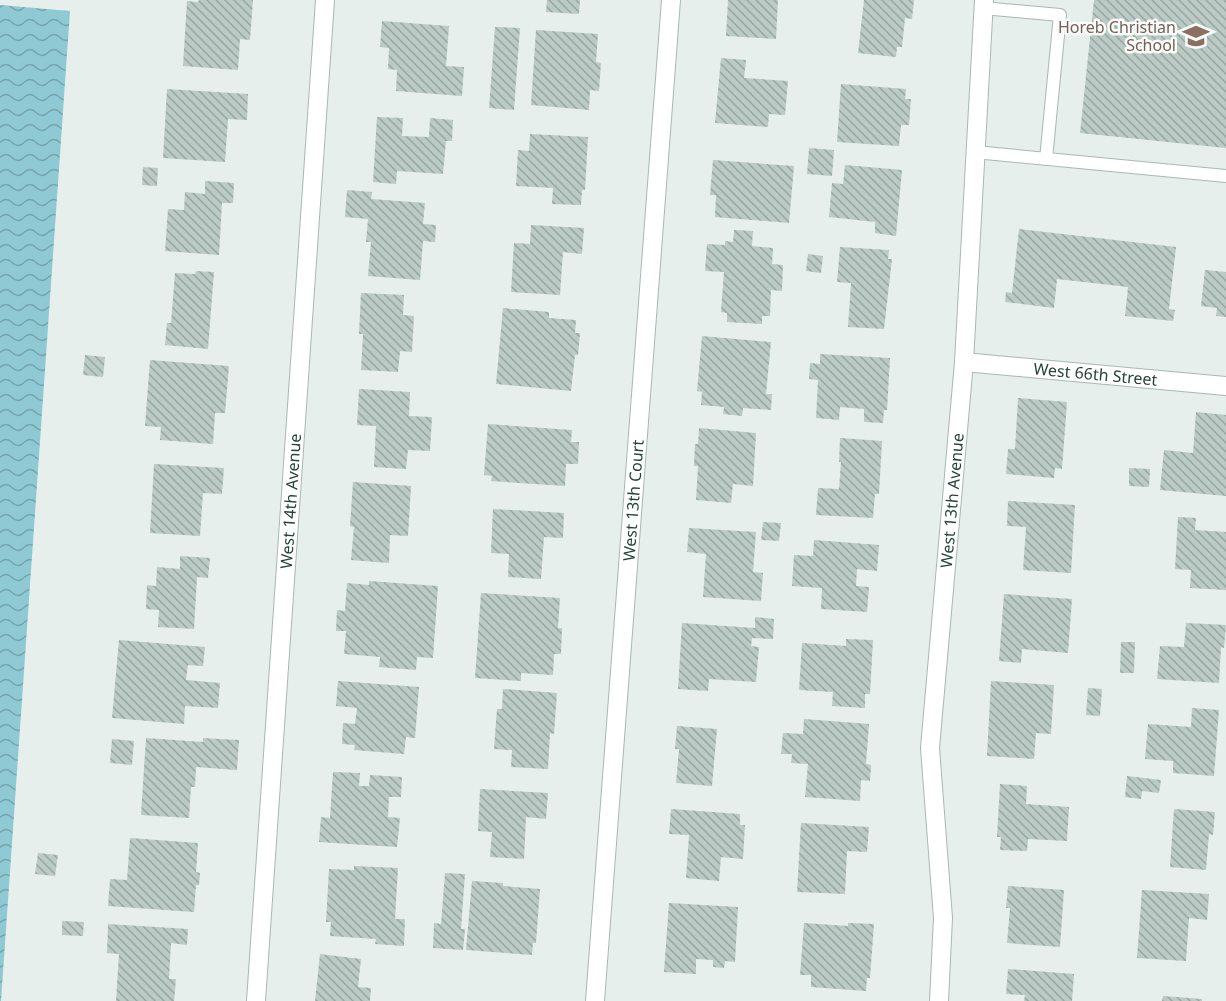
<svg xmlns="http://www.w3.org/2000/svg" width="1226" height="1001" viewBox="0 0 1226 1001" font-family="'Noto Sans',sans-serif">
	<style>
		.water { fill: url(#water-waves) }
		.building { fill: url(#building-back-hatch) }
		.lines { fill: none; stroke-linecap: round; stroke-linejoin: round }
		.lane-casing { stroke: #a8b8b2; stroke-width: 14 }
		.street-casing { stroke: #a8b8b2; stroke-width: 20 }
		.lane { stroke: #fff; stroke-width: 12 }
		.street { stroke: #fff; stroke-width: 18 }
		.labels { text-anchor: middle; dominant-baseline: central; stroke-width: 5; stroke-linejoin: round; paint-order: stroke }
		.education-label { font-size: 16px; fill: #785e54; stroke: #f7fbf9; text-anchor: end }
		.street-label { font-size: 16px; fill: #24423a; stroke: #f7fbf9 }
	</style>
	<defs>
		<pattern id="water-waves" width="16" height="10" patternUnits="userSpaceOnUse" patternTransform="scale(1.5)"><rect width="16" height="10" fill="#8ec9d4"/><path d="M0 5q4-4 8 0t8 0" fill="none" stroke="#74a5ad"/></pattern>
		<pattern id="building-back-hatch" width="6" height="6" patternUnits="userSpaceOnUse" patternTransform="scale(1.5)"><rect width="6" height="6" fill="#bbcac4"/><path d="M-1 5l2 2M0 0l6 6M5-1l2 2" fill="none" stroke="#98a6a0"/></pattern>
	</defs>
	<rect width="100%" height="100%" fill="#e6efeb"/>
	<polygon class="water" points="0,5 70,11 1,1001 0,1001"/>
	<g class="building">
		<polygon points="199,0 253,0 250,40 240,39 238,70 183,66 187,1 198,2"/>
		<polygon points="547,0 580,0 579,14 546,12"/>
		<polygon points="728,0 778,0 776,39 726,36"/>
		<polygon points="864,0 914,0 912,19 905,18 902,47 897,47 896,57 858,53"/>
		<polygon points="1094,0 1226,0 1226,148 1080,133"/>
		<polygon points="382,21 449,26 446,66 464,67 462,96 396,91 397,70 388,69 389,48 380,47"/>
		<polygon points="495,27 520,28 514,110 489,108"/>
		<polygon points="536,30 598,34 596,62 601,63 599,91 590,90 589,110 531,105"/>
		<polygon points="721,58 746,60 744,78 788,81 785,115 769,114 768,127 715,123"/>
		<polygon points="841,84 906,89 905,99 911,99 909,125 901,125 899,146 837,142"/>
		<polygon points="167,89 248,94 247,120 228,119 225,162 163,158"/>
		<polygon points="377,117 403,118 402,136 429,137 430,118 453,120 452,141 446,141 443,174 397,171 396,184 373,182"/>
		<polygon points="530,134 588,137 585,190 582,190 581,205 552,204 553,188 516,186 518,150 529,151"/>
		<polygon points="809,148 834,150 832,176 807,174"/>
		<polygon points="713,160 794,166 789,223 715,217 716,195 710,195"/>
		<polygon points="845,165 902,170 896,236 875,233 875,222 829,217 832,183 843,184"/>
		<polygon points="143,167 158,168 157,186 142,185"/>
		<polygon points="205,181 234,183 233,203 222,203 219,255 165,251 168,209 184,210 185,192 205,194"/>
		<polygon points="347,190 372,192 371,199 425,203 423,224 436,225 435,242 423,241 420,280 368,276 371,242 366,242 368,219 345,217"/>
		<polygon points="531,225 584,228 582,254 563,252 560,295 511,292 514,243 530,244"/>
		<polygon points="1019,229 1176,247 1169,309 1175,310 1173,321 1125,316 1128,287 1057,279 1054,308 1005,302 1006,292 1012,293"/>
		<polygon points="734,230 753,231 752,246 773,248 772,264 783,265 782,291 771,290 770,316 762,316 762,324 727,322 727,313 721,312 724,272 705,271 707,244 725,245 725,241 733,242"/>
		<polygon points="840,247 889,250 888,259 892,259 884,329 848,327 851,283 837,282"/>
		<polygon points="808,254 823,256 821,273 806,271"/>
		<polygon points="1205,270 1226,272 1226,317 1216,316 1217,308 1201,306"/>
		<polygon points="196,271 214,272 208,349 165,345 167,323 171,323 175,273 195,274"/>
		<polygon points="361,293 404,295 403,315 414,316 412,352 400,351 398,372 361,370 363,334 359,334"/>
		<polygon points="503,308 549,312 549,318 576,320 575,333 580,333 578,355 575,355 571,391 496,384"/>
		<polygon points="702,336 771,342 766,394 772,394 771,410 743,408 742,416 723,414 724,407 701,405 702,392 697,391"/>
		<polygon points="820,354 890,358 887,410 884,410 883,423 864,422 864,409 840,407 839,420 816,418 818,380 809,379 810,363 820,364"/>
		<polygon points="85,355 105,357 103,377 83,375"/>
		<polygon points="150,360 229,366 225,413 215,413 213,444 160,440 161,427 145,426"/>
		<polygon points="359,389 410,392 409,416 432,417 430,451 408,450 406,469 374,467 376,426 357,425"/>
		<polygon points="1018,398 1067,402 1062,469 1055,468 1054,478 1006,474 1008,449 1015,449"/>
		<polygon points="1196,412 1226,415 1226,496 1160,490 1164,450 1193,453"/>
		<polygon points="488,424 572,430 571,442 579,442 578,464 566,464 565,486 491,481 492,476 484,475"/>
		<polygon points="699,428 756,433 753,486 733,484 731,503 696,500 698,466 694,466 695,444 698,444"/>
		<polygon points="840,438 882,441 879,494 875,494 873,518 816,515 818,488 839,489 841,462 839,462"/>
		<polygon points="154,464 224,468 222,494 203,493 200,536 150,533"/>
		<polygon points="1129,468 1150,469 1149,487 1129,486"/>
		<polygon points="353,482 411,486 408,536 390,535 389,563 351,560 354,527 350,526"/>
		<polygon points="1008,501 1075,505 1071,573 1023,570 1026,527 1007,526"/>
		<polygon points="493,509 564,513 563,538 544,537 541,579 508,577 509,554 491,553"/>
		<polygon points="1178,517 1196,518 1195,530 1226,532 1226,590 1190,588 1191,570 1175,569"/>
		<polygon points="763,522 781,523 779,541 761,540"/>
		<polygon points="689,528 756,532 753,572 763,573 761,601 703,597 706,554 687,552"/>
		<polygon points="814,540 879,545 877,571 857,569 856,586 869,587 867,612 821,609 822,588 792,586 794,555 813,556"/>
		<polygon points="180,556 210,558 208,578 197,577 194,629 158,627 159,610 146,609 147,585 156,586 157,567 180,569"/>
		<polygon points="369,581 438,586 433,658 417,657 416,670 379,667 380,657 344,654 346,631 336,631 337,610 345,611 347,583 369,585"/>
		<polygon points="481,593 560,598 558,628 562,628 561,654 554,654 553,675 521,673 521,681 475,678"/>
		<polygon points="1004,594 1072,599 1068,653 1022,649 1021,663 999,661"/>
		<polygon points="755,617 774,619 773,639 752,638 751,646 759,647 756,682 709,679 708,691 678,689 682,623 755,628"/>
		<polygon points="1186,623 1226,625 1224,648 1221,647 1219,683 1157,679 1160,646 1184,647"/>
		<polygon points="846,639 873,640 870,694 865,694 865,708 832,706 833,692 799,690 802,643 846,646"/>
		<polygon points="119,640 205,647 203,666 188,665 186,680 220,683 218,708 185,706 184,724 112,718"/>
		<polygon points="1121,642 1135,642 1134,673 1120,673"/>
		<polygon points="338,681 419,687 415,738 406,737 404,754 354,750 355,745 342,744 343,723 355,724 357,708 336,706"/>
		<polygon points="991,681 1054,685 1051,734 1036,733 1034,759 987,756"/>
		<polygon points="1088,688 1102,689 1100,716 1086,715"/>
		<polygon points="503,689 557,693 554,734 550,733 548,769 511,767 512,750 494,749 497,709 502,709"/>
		<polygon points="1192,708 1219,710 1214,776 1173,773 1173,761 1145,759 1148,724 1191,727"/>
		<polygon points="804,719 869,724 866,764 871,765 870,781 861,780 860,801 805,797 808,764 791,763 792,754 781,754 783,733 803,734"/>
		<polygon points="677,726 717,729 712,786 676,783 679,749 675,749"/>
		<polygon points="146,738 203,742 203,738 239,740 237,770 196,767 195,787 191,787 189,818 141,815"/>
		<polygon points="112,739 134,741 132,765 110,763"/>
		<polygon points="333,772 360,773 359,786 369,786 370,775 402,777 401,797 389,797 388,817 400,818 397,847 319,842 321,817 330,818"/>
		<polygon points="1127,776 1161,780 1159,793 1142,791 1141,799 1125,797"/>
		<polygon points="1000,784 1027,786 1026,804 1069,807 1067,841 1028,839 1027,851 1000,850 1001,837 997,837"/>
		<polygon points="480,789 548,793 546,819 526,817 524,859 490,857 492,832 478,831"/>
		<polygon points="671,809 740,814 740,825 745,825 743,859 721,857 719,881 686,878 689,835 669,834"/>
		<polygon points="1174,809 1215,812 1213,835 1209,834 1206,870 1170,867"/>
		<polygon points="801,823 869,827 867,852 847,851 845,894 797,892"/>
		<polygon points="130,838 198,843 196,872 200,873 199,885 196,885 194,912 108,906 110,879 127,880"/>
		<polygon points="38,853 58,855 55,876 35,874"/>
		<polygon points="354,866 398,868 395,919 405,919 404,946 375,944 376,939 330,936 331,922 326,922 329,869 354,870"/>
		<polygon points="445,873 465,874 461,929 465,929 463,950 433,948 434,923 441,924"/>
		<polygon points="472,881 503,883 503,886 540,889 536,943 533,943 532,955 466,950"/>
		<polygon points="1008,886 1064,890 1060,947 1007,943 1010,908 1006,908"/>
		<polygon points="1142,890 1209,894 1207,920 1189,918 1186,961 1137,958"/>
		<polygon points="669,903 738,907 735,962 725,961 724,968 713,967 713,960 696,959 696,974 664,972"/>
		<polygon points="62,921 84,922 83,936 62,935"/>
		<polygon points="804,923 848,926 848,923 874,924 870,978 867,978 866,991 811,987 811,975 800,975"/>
		<polygon points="108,924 188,929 187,945 171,943 169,979 176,979 174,1001 116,1001 119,954 107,953"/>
		<polygon points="320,954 361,959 358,987 371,988 370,1001 315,1001"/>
		<polygon points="1008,969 1074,974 1072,1001 1024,1001 1025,995 1006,994"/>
		<polygon points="1163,996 1202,999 1202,1001 1162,1001"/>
	</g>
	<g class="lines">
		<g class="lane-casing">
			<g id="lane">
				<polyline points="983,8 1060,15 1046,159"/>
				<polyline points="975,152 1226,176"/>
			</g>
		</g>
		<g class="street-casing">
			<g id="street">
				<path id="s1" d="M 964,362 L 1226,386"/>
				<path id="s2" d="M 256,1001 L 325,0"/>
				<path id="s3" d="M 595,1001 L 671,0"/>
				<path id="s4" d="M 939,1001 L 943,918 L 930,748 L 964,362 L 984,0"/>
			</g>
		</g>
		<use href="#lane" class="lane"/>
		<use href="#street" class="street"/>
	</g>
	<defs>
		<g id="school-bare" transform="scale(2.07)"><path d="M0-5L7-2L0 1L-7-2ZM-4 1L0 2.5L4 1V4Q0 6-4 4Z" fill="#8d6e63" stroke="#f7fbf9" stroke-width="2.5" paint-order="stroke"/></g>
	</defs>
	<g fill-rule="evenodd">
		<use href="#school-bare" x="1196" y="36"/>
	</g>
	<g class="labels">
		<g class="education-label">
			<text x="1176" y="27">Horeb Christian<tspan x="1176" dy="18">School</tspan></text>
		</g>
		<g class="street-label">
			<text stroke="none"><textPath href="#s1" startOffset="132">West 66th Street</textPath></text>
			<text stroke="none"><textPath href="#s2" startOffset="501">West 14th Avenue</textPath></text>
			<text stroke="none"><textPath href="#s3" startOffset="502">West 13th Court</textPath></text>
			<text stroke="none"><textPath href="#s4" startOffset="502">West 13th Avenue</textPath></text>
		</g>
	</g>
</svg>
